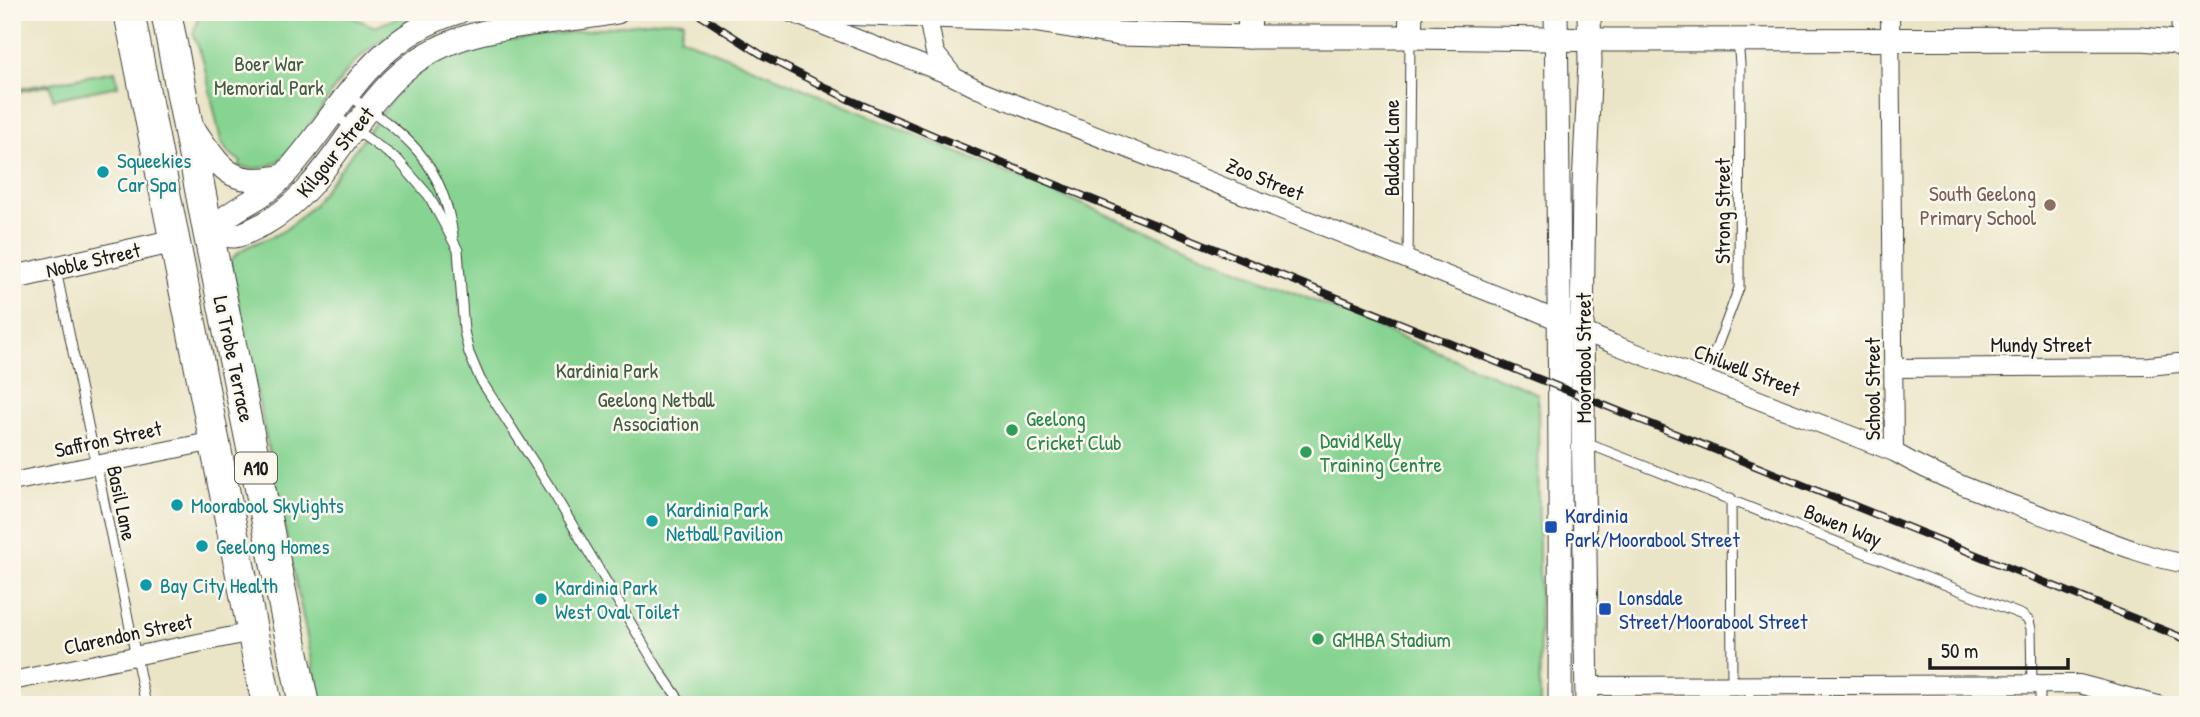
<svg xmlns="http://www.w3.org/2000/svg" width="2200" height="717" viewBox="0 0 2200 717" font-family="'Patrick Hand',sans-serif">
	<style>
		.green { fill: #87d492; stroke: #527857; stroke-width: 2 }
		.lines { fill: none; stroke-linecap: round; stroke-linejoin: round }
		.service-casing { stroke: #3b3a36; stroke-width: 11 }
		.minor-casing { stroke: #3b3a36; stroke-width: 20 }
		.tertiary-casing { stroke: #3b3a36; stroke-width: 25 }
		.trunk-casing { stroke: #3b3a36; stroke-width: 32 }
		.service { stroke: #fff; stroke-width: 9 }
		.minor { stroke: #fff; stroke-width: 18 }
		.tertiary { stroke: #fff; stroke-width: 23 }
		.trunk { stroke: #fff; stroke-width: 30 }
		.rail-casing { stroke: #1c1c1c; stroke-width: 8 }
		.rail { stroke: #fbf7ec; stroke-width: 5; stroke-dasharray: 16; stroke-linecap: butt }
		.culture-dot { fill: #0f9aa8; stroke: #fbf7ec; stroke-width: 2.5 }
		.education-dot { fill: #8d6e63; stroke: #fbf7ec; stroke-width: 2.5 }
		.leisure-dot { fill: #2e9e5b; stroke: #fbf7ec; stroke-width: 2.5 }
		.transit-dot { fill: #1a4fb4; stroke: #fbf7ec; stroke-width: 2.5 }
		.labels { text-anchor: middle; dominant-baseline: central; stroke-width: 5; stroke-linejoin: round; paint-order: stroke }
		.shield { fill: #fbf7ec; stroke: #5f5e5a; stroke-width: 2 }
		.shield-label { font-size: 19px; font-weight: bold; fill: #1c1c1c }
		.park-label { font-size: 21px; fill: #415c45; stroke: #fbf7ec }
		.street-label { font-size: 21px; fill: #1c1c1c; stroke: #fbf7ec }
		.culture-label { font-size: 21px; fill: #0d838f; stroke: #fbf7ec; text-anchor: start }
		.education-label { font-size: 21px; fill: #785e54; stroke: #fbf7ec; text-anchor: end }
		.leisure-label { font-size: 21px; fill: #27864d; stroke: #fbf7ec; text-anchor: start }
		.transit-label { font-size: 21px; fill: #164399; stroke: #fbf7ec; text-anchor: start }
	</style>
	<rect width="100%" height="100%" fill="#fbf7ec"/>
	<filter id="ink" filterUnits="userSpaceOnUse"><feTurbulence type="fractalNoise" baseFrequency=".0143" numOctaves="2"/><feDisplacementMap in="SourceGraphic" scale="14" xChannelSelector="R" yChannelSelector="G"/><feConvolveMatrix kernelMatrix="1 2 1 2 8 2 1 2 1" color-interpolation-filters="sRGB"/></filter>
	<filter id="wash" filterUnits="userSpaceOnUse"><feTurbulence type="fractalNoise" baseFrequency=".00686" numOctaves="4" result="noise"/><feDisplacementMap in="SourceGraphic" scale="28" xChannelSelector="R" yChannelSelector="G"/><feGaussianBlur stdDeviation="1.57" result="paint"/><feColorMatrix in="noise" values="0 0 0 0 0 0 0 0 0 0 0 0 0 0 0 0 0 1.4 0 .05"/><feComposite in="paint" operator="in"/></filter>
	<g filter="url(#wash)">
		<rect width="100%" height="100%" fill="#ebe5c7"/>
		<g class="green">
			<path d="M 406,12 L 428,12 C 402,25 377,41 356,61 C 331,85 301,152 271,165 C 260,170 250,168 239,167 L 241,162 L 227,151 L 221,141 L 203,60 L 193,33 L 198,21 L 196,16 L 345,14 L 375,27 L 402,16 Z"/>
			<path d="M 664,20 L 684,21 L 680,37 L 1538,394 L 1540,705 L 321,705 L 230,262 C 240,244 266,242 283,231 C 294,224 304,214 313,205 L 402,87 L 425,69 L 444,58 L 471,47 L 496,42 Z"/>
			<polygon points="115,71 118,86 53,99 50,85 12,93 12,90"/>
		</g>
	</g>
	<g filter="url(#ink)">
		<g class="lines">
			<g class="service-casing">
				<g id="service">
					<path d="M 348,95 C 407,135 442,160 453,235"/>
					<polyline points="333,114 398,160 429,196 458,250 464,331 469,353 480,379 551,489 660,672 683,705"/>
					<polyline points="1408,261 1410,38"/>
					<polyline points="56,270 146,705"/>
					<polyline points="1705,378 1739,288 1740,64 1738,41"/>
					<polyline points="1586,443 2022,615 2029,621 2031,629 2032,683"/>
					<polyline points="1731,498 1732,685"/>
					<polyline points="2040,684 2040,705"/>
					<polyline points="1750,685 1750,705"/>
				</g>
			</g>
			<g class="minor-casing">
				<g id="minor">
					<path d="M 789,12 L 954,77 L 978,89 L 1531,309 L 1613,344 L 1894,452 C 1949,484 2012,504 2071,526 C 2109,541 2148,558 2188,564"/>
					<polyline points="1890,12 1894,452"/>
					<polyline points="928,18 935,53 952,74"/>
					<polyline points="1895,368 2149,366 2188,362"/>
					<polyline points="12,482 214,441"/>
					<polyline points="12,681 252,632"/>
					<polyline points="1587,686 2079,684 2158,705"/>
				</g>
			</g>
			<g class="tertiary-casing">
				<g id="tertiary">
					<polyline points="802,12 1026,19 1092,12"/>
					<path d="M 1556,12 C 1559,243 1561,474 1560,705"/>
					<polyline points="2186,12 2183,26 2188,43"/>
					<polyline points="1026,19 1120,34 1249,37 1410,37 1610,40 2141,39 2175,42 2188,49"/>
					<polyline points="1249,37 1250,12"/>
					<polyline points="1410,37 1411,12"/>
					<path d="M 190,124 C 220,165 226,189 284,176"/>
					<path d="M 208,231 C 216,233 226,236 234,236 C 244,235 255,228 264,224 C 330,187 353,108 412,64 C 471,20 548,26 617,12"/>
					<path d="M 208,231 C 215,226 221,220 229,215 C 246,203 263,197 278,182 C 339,118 365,40 458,12"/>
					<polyline points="12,278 174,241"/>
					<polyline points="1587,705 1582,331 1584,185 1590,62 1589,12"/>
				</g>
			</g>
			<g class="trunk-casing">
				<g id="trunk">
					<polyline points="129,12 267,705"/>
					<polyline points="166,12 208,231 304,705"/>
				</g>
			</g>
			<use href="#service" class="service"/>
			<use href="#minor" class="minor"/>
			<use href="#tertiary" class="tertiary"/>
			<use href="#trunk" class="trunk"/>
			<g class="rail-casing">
				<polyline id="rail" points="695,12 762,55 848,99 937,137 2188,640"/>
			</g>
			<use href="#rail" class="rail"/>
		</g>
	</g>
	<g class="culture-dot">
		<circle cx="103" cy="172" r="7"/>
		<circle cx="177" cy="505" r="7"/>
		<circle cx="652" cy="521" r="7"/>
		<circle cx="202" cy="546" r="7"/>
		<circle cx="146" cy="585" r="7"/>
		<circle cx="541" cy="599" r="7"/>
	</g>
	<circle class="education-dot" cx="2050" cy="205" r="7"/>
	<g class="leisure-dot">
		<circle cx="1012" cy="430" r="7"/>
		<circle cx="1306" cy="452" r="7"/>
		<circle cx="1318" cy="639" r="7"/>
	</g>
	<g class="transit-dot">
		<rect x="1544" y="520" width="14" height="14" rx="3.5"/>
		<rect x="1598" y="602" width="14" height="14" rx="3.5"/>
	</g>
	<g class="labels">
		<rect class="shield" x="235" y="452.5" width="42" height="31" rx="5"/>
		<g class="shield-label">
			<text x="256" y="468">A10</text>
		</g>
		<g class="park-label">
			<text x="269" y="63">Boer War<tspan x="269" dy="24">Memorial Park</tspan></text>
			<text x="607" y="370">Kardinia Park</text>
			<text x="656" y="399">Geelong Netball<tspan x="656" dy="24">Association</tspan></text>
		</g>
		<g class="street-label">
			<text transform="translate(1391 148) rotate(-90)">Baldock Lane</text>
			<text transform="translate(335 152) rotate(-51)">Kilgour Street</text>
			<text transform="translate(1265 179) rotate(22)">Zoo Street</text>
			<text transform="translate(1722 211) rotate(-90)">Strong Street</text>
			<text transform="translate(93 260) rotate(-13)">Noble Street</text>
			<text x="2041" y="344">Mundy Street</text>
			<text transform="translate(1583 358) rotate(-90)">Moorabool Street</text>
			<text transform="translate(234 359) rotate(78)">La Trobe Terrace</text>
			<text transform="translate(1747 370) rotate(21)">Chilwell Street</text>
			<text transform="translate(1872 389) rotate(-90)">School Street</text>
			<text transform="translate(108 439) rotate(-12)">Saffron Street</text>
			<text transform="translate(122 503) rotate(78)">Basil Lane</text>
			<text transform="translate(1843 525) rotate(22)">Bowen Way</text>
			<text transform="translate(128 634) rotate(-12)">Clarendon Street</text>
		</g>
		<g class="culture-label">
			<text x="117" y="160">Squeekies<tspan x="117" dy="24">Car Spa</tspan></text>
			<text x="191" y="505">Moorabool Skylights</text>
			<text x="666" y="509">Kardinia Park<tspan x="666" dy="24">Netball Pavilion</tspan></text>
			<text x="216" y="546">Geelong Homes</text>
			<text x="160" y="585">Bay City Health</text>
			<text x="555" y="587">Kardinia Park<tspan x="555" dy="24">West Oval Toilet</tspan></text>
		</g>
		<g class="education-label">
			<text x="2036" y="193">South Geelong<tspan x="2036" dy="24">Primary School</tspan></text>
		</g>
		<g class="leisure-label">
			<text x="1026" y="418">Geelong<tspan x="1026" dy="24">Cricket Club</tspan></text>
			<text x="1320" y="440">David Kelly<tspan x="1320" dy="24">Training Centre</tspan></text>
			<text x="1332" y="639">GMHBA Stadium</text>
		</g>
		<g class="transit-label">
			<text x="1565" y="515">Kardinia<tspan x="1565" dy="24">Park/Moorabool Street</tspan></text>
			<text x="1619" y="597">Lonsdale<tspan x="1619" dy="24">Street/Moorabool Street</tspan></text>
		</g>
	</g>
	<rect width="2200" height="717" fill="none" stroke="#fbf7ec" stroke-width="42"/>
	<path d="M1930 658v10h138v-10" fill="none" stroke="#1c1c1c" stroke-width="3.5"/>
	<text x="1941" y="658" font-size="21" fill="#1c1c1c" stroke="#fbf7ec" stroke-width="5" paint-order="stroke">50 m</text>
</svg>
